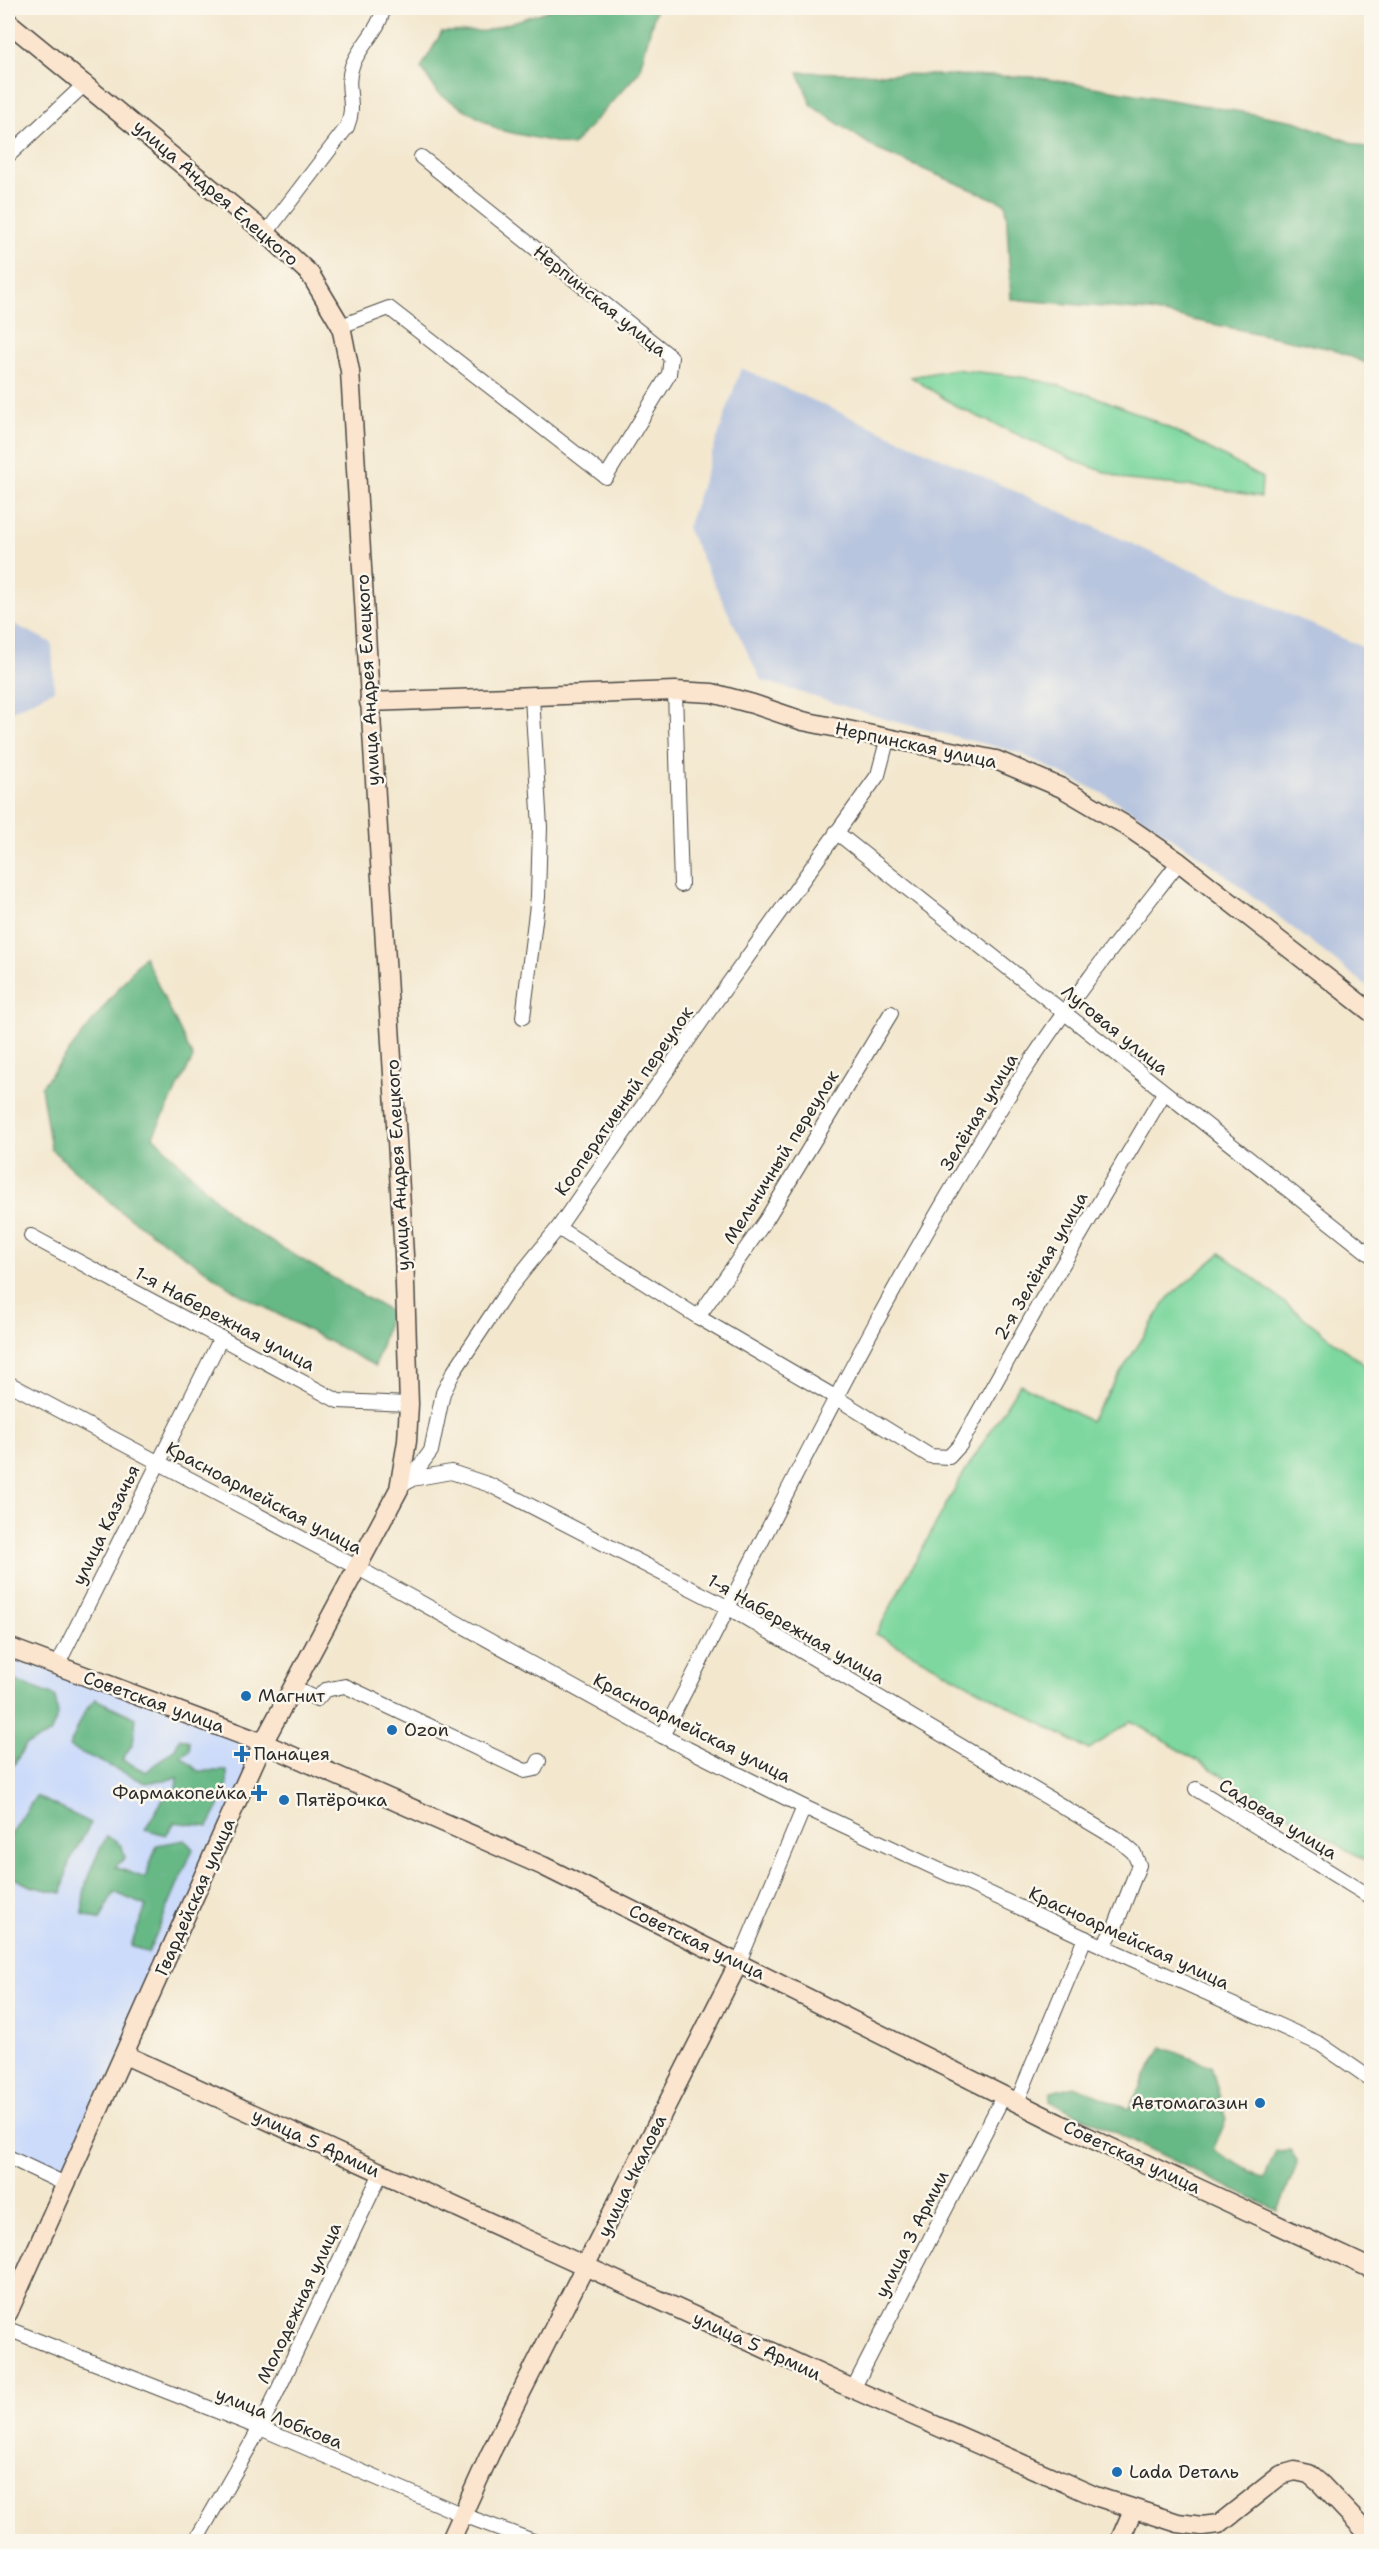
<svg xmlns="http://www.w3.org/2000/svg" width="1379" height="2549" viewBox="0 0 1379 2549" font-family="'Shantell Sans',sans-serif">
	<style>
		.built { fill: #ccdbfa }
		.industrial { fill: #b8c5de }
		.green { fill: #7dd79e; stroke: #548164; stroke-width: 1.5 }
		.forest { fill: #66b885; stroke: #487258; stroke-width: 1.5 }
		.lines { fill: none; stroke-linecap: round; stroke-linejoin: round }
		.street-casing { stroke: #494743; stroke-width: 16 }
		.secondary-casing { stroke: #494743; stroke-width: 21 }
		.street { stroke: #fff; stroke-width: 14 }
		.secondary { stroke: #fbe5cf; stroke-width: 18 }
		.poi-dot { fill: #1f6fb2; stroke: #fbf7ec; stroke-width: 2 }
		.labels { text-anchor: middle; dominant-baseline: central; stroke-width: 5; stroke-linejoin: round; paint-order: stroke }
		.street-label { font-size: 18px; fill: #2b2b2b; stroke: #fbf7ec }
		.poi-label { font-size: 18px; fill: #2b2b2b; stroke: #fbf7ec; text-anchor: start }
	</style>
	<rect width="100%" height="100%" fill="#fbf7ec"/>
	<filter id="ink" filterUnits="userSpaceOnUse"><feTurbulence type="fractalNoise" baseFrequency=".0167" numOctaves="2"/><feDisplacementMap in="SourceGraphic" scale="12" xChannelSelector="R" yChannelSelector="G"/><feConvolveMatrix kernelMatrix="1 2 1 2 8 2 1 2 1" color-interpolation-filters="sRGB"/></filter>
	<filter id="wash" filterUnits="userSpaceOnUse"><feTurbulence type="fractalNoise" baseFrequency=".008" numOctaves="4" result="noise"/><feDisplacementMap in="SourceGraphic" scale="24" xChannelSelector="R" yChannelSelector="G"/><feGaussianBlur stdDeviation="1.35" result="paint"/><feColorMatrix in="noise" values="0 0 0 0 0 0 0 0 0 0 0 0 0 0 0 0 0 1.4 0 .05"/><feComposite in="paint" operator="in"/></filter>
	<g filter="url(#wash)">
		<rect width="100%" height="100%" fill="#f3e7ce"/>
		<polygon class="built" points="8,1647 263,1743 63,2183 8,2157"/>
		<g class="industrial">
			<polygon points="741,368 1371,651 1371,989 1210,863 1108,796 1017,752 888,720 761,680 687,528"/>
			<polygon points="8,621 52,643 54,690 8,713"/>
		</g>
		<g class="green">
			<path d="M 955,369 C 980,373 1007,374 1032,379 C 1113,396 1191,437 1262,478 L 1261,497 L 1219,489 L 1127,480 L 1080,463 L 959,408 L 911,377 Z"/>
			<polygon points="1221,1253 1371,1370 1371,1864 1131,1721 1089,1750 876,1634 959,1481 1020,1384 1090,1421 1168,1298"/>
		</g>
		<g class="forest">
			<polygon points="556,8 656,8 639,72 572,146 499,130 439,94 421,68 442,32 485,31"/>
			<polygon points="798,72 1035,77 1295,121 1371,150 1371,365 1332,349 1150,311 1011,299 1006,204 878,150 812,106"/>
			<polygon points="144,956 193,1058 153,1136 238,1222 391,1312 375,1366 238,1293 120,1211 51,1149 41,1087"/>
			<polygon points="8,1678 55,1696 58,1715 50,1734 26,1745 8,1774"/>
			<polygon points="95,1699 136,1718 133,1743 122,1760 146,1772 175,1748 180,1738 189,1741 190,1750 181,1756 198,1771 227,1771 227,1791 208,1827 175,1822 166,1835 145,1829 162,1801 176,1789 177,1778 146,1783 69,1747 85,1711"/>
			<polygon points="36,1796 91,1823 69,1862 62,1893 30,1886 8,1875 8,1839"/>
			<path d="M 107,1836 L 122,1846 L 125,1858 L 115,1867 L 145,1878 L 157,1845 L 185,1840 L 193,1849 L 148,1953 L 131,1945 L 146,1906 L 114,1892 L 100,1920 L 83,1914 C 81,1885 94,1860 107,1836 Z"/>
			<polygon points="1162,2047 1211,2066 1226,2120 1213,2150 1264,2179 1276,2151 1290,2150 1298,2162 1278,2211 1050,2101 1051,2092 1075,2086 1128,2109"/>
		</g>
	</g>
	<g filter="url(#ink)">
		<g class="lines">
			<g class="street-casing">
				<g id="street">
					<polyline points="8,156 86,83"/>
					<path d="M 266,233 L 347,127 C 357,103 344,90 352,66 C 359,46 381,29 383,8"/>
					<polyline points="341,326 389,308 606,477 669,374 671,357 421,157"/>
					<polyline points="675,691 681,885"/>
					<polyline points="836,832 1372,1256"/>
					<polyline points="523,1017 538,897 540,827 532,697"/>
					<polyline points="558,1228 698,1317 835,1397 930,1456 949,1457 960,1445 1037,1308 1164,1093"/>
					<polyline points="31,1236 338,1401 409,1404"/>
					<polyline points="698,1317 766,1220 891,1013"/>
					<polyline points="8,1383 358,1568 662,1736 804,1807 1085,1938 1320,2044 1372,2080"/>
					<polyline points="412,1479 451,1472 490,1485 729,1608 1119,1840 1134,1853 1139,1865 1115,1927 1103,1946"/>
					<polyline points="408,1482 431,1451 443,1393 453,1373 508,1290 558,1228 703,1019 878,775 888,737"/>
					<polyline points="57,1666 221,1338"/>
					<polyline points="293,1688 317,1699 325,1690 345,1686 525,1771 535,1769 539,1761"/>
					<path d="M 662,1736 C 779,1511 888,1280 1027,1067 C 1073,996 1127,929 1179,862"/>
					<polyline points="1196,1789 1372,1898"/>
					<polyline points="739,1962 804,1807"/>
					<polyline points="1017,2102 1085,1938"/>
					<polyline points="8,2157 63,2183"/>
					<polyline points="8,2329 260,2428 463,2515 536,2542"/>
					<polyline points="853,2389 1004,2095"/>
					<polyline points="195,2542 260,2428 381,2173"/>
				</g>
			</g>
			<g class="secondary-casing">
				<g id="secondary">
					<polyline points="8,22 266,233 310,274 341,326 350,371 404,1255 409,1404 407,1441 399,1489 263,1743 8,2313"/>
					<polyline points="369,702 675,691 712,693 753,704 803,721 996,760 1062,788 1125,825 1179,862 1372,1013"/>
					<polyline points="8,1647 263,1743 543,1866 1060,2124 1372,2269"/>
					<polyline points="125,2055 853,2389 1095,2496 1178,2523 1202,2526 1219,2524 1281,2475 1295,2471 1309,2474 1321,2484 1372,2538"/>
					<polyline points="450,2542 490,2454 739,1962"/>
					<polyline points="1119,2542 1133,2510"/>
				</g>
			</g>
			<use href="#street" class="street"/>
			<use href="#secondary" class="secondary"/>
		</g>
	</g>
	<g class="poi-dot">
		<circle cx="246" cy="1696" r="6"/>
		<circle cx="392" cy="1730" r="6"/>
		<path d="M239 1745h6v6h6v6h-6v6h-6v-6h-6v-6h6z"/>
		<path d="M256 1784h6v6h6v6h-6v6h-6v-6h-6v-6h6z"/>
		<circle cx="284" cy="1800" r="6"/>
		<circle cx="1260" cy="2103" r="6"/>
		<circle cx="1117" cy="2472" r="6"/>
	</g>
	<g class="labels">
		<g class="street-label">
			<text transform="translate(216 193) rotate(41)">улица Андрея Елецкого</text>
			<text transform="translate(600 301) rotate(39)">Нерпинская улица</text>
			<text transform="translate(368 680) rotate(-93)">улица Андрея Елецкого</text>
			<text transform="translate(916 745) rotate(12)">Нерпинская улица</text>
			<text transform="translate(1115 1030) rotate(39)">Луговая улица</text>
			<text transform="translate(624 1101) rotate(-55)">Кооперативный переулок</text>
			<text transform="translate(979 1112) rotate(-59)">Зелёная улица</text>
			<text transform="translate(781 1157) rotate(-58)">Мельничный переулок</text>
			<text transform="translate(398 1165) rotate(-93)">улица Андрея Елецкого</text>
			<text transform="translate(1041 1266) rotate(-60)">2-я Зелёная улица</text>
			<text transform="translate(225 1319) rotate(28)">1-я Набережная улица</text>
			<text transform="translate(264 1498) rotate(28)">Красноармейская улица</text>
			<text transform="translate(106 1525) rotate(-64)">улица Казачья</text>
			<text transform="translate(796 1629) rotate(30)">1-я Набережная улица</text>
			<text transform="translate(154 1702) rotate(20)">Советская улица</text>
			<text transform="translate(692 1728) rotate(27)">Красноармейская улица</text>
			<text transform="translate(1278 1819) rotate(32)">Садовая улица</text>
			<text transform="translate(195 1897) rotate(-66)">Гвардейская улица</text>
			<text transform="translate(1129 1938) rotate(25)">Красноармейская улица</text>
			<text transform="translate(697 1942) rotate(26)">Советская улица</text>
			<text transform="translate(316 2143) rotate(25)">улица 5 Армии</text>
			<text transform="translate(1132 2157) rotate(25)">Советская улица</text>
			<text transform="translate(632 2176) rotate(-64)">улица Чкалова</text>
			<text transform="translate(912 2234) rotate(-63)">улица 3 Армии</text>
			<text transform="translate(299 2303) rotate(-65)">Молодежная улица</text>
			<text transform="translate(757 2346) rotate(25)">улица 5 Армии</text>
			<text transform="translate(279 2418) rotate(22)">улица Лобкова</text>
		</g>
		<g class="poi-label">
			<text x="258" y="1696">Магнит</text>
			<text x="404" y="1730">Ozon</text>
			<text x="254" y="1754">Панацея</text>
			<text x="247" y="1793" text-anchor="end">Фармакопейка</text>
			<text x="296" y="1800">Пятёрочка</text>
			<text x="1248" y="2103" text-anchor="end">Автомагазин</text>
			<text x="1129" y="2472">Lada Dеталь</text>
		</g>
	</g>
	<rect width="1379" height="2549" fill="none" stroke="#fbf7ec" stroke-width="30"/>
</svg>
